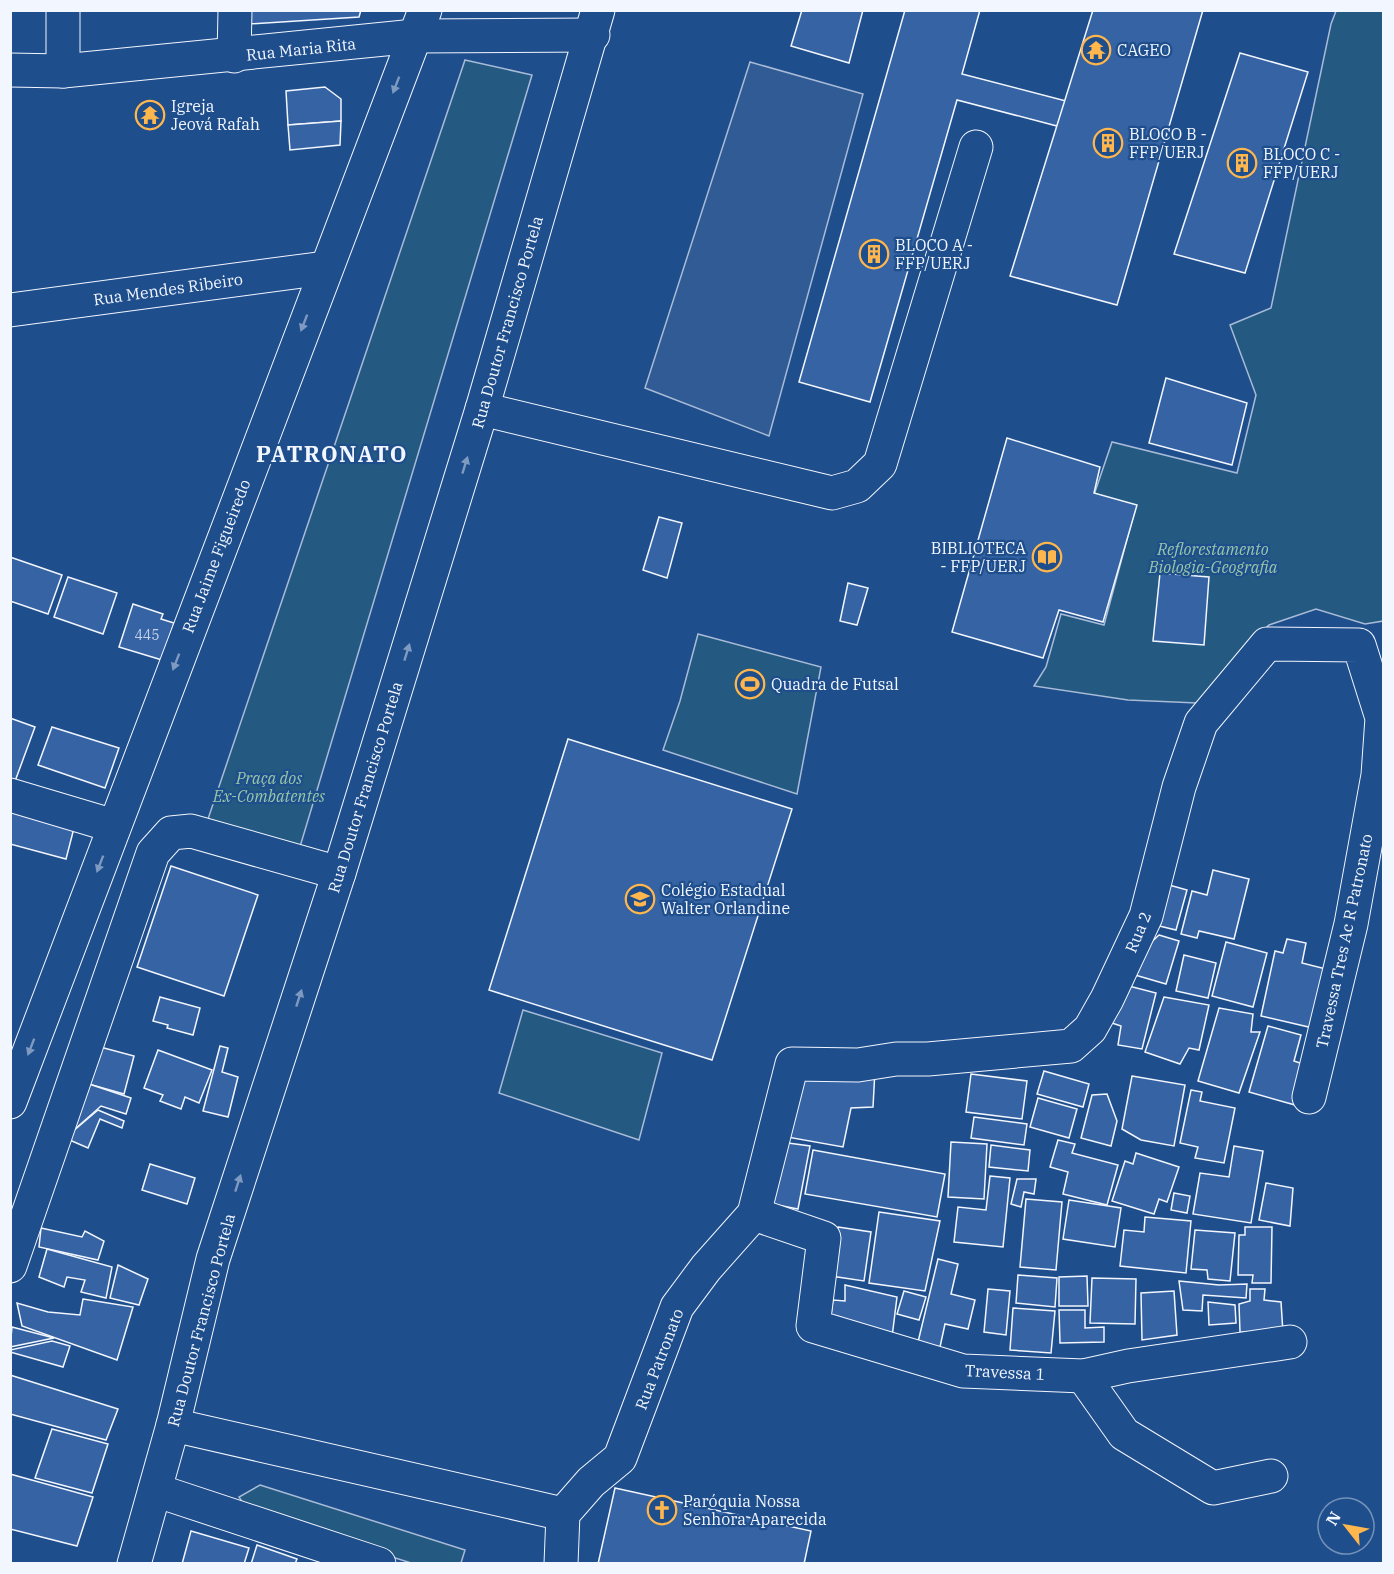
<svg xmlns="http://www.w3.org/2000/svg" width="1394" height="1574" viewBox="0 0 1394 1574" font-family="'IBM Plex Serif',serif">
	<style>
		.green { fill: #245a82; stroke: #a8bbd7; stroke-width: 1.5 }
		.parking { fill: #305b95; stroke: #a8bbd7; stroke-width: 1.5 }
		.building { fill: #3563a3; stroke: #f2f6ff; stroke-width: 1.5 }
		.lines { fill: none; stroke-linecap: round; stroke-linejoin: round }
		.minor-casing { stroke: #f2f6ff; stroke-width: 35 }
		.major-casing { stroke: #f2f6ff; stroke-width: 35 }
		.minor { stroke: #1f4e8c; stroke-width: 33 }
		.major { stroke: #1f4e8c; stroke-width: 33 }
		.oneway { fill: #7e9ac0 }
		.labels { text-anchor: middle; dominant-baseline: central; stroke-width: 4.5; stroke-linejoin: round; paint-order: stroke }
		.number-label { font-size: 14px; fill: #c3d1e8 }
		.street-label { font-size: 16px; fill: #f2f6ff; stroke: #1f4e8c }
		.poi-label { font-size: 16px; fill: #f2f6ff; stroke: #1f4e8c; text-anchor: start }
		.park-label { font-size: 16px; font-style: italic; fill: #97c8a6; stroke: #1f4e8c }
		.district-label { font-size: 22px; font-weight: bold; letter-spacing: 1.5px; fill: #f2f6ff; stroke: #1f4e8c }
	</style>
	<rect width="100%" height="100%" fill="#1f4e8c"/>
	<g class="green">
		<polygon points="1336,11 1383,11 1383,621 1365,624 1316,609 1269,625 1197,703 1128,700 1034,686 1046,667 1061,614 1104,625 1136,506 1094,495 1112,442 1237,473 1256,395 1230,325 1271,308 1331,24"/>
		<polygon points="465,60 532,75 299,850 208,819"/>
		<polygon points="698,634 821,667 797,794 663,750 680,701"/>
		<polygon points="523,1010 662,1053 639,1140 499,1093"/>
		<polygon points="260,1485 465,1550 461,1563 411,1563 248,1511 239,1497"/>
	</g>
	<polygon class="parking" points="750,62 863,94 769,436 645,388"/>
	<g class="building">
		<polygon points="235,10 361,10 359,17 234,25"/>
		<polygon points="802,10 863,10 849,63 791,46"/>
		<polygon points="905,10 980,10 962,74 1066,101 1057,126 957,100 870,402 799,382"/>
		<polygon points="1093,10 1203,10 1117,305 1010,276"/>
		<polygon points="1240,53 1308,72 1245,273 1174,254"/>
		<polygon points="325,87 341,99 341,121 288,125 286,91"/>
		<polygon points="341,121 340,145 290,150 288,125"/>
		<polygon points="1166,378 1247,403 1232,465 1149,443"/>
		<polygon points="1007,438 1100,467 1094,493 1137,505 1103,622 1059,610 1043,658 952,632"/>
		<polygon points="659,517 682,523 667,578 643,570"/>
		<polygon points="10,557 62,575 48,614 10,601"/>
		<polygon points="1160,573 1209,577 1204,645 1153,641"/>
		<polygon points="68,577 117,593 103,634 54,617"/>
		<polygon points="848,583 868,588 857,625 840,621"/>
		<polygon points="133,604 163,614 161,619 174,623 162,660 119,647"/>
		<polygon points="10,718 35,727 14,784 10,783"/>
		<polygon points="52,727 119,748 105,788 38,765"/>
		<polygon points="568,739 792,809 712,1060 489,990"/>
		<polygon points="10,811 74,828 66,859 10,844"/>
		<polygon points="171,866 258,895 224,996 137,967"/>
		<polygon points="1213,870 1249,879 1234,939 1199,931 1197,938 1181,934 1192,891 1207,895"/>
		<polygon points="1162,883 1187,890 1176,930 1151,924"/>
		<polygon points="1159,935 1179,941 1166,984 1135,975 1143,950"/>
		<polygon points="1287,939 1306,943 1302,963 1326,969 1313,1028 1261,1016 1275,951 1283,953"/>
		<polygon points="1226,942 1267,953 1253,1007 1212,996"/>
		<polygon points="1184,955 1216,963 1208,998 1176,991"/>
		<polygon points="1125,985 1156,993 1142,1049 1118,1045 1121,1026 1109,1022"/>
		<polygon points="160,997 200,1008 193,1035 167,1028 168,1025 153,1021"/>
		<polygon points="1164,997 1209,1005 1199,1050 1189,1048 1180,1064 1145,1052"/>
		<polygon points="1219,1008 1253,1014 1251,1032 1260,1032 1239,1093 1198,1081"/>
		<polygon points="1268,1026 1301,1035 1294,1061 1306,1065 1295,1105 1249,1092"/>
		<polygon points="89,1044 134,1056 124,1094 78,1081"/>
		<polygon points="220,1046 228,1048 222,1072 238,1077 228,1117 203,1111"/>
		<polygon points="158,1050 212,1070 199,1103 185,1097 181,1109 160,1101 163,1095 144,1088"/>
		<polygon points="875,1070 873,1107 851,1108 843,1147 787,1137 803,1071"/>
		<polygon points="1044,1071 1089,1084 1083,1107 1037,1094"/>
		<polygon points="971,1074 1027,1081 1022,1119 966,1112"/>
		<polygon points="1132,1076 1185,1085 1174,1146 1141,1140 1122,1129"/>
		<polygon points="83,1082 131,1098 126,1114 101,1106 65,1138"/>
		<polygon points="1191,1090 1202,1092 1200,1101 1235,1108 1224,1163 1195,1158 1198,1147 1180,1143"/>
		<polygon points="1107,1094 1117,1121 1111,1146 1081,1138 1092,1095"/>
		<polygon points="1038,1098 1077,1109 1069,1138 1030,1127"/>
		<polygon points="98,1110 124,1121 122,1128 100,1119 88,1148 65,1138"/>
		<polygon points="974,1117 1027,1124 1024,1145 971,1138"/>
		<polygon points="1058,1140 1075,1144 1072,1153 1118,1165 1107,1205 1063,1194 1068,1172 1050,1167"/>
		<polygon points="951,1142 987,1144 984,1199 948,1197"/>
		<polygon points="788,1143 810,1146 798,1209 772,1204"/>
		<polygon points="991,1145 1030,1150 1028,1171 989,1167"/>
		<polygon points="1234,1146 1263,1151 1251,1223 1193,1214 1200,1173 1229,1177"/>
		<polygon points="813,1150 945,1174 937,1217 805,1194"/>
		<polygon points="1136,1153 1179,1167 1167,1202 1159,1199 1154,1214 1112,1201 1125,1161 1133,1164"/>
		<polygon points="150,1164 195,1178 187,1204 142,1190"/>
		<polygon points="990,1176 1010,1178 1003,1247 954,1242 958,1207 986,1210"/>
		<polygon points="1017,1179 1036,1179 1034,1194 1024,1192 1021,1207 1011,1204"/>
		<polygon points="1266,1183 1293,1188 1290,1226 1259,1220"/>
		<polygon points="1174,1193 1190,1196 1187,1213 1171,1210"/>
		<polygon points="1026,1199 1062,1202 1056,1270 1020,1267"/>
		<polygon points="1069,1200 1121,1208 1115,1247 1063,1239"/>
		<polygon points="879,1212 940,1221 925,1291 869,1283"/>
		<polygon points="1145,1217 1191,1221 1186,1273 1120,1266 1124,1230 1144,1232"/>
		<polygon points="838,1227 871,1232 864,1281 831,1276"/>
		<polygon points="1245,1227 1272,1227 1271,1283 1252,1283 1253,1275 1238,1275 1239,1235 1245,1235"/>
		<polygon points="41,1228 82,1237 85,1231 104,1241 98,1260 39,1247"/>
		<polygon points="1195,1230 1235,1233 1230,1281 1208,1279 1207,1270 1191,1269"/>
		<polygon points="47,1249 112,1267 106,1298 81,1292 85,1280 67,1277 64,1287 39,1277"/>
		<polygon points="938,1259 958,1264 951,1294 975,1300 968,1329 945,1324 940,1347 918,1342"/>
		<polygon points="118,1265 148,1279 139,1305 110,1298"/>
		<polygon points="1018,1275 1057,1278 1055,1307 1016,1303"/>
		<polygon points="1087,1276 1088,1306 1059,1306 1059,1277"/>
		<polygon points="1092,1278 1136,1279 1135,1324 1090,1323"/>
		<polygon points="1179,1281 1219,1285 1247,1284 1246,1298 1203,1295 1202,1311 1183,1310"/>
		<polygon points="845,1285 897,1297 892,1337 839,1325 841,1317 831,1315 833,1300 845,1301"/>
		<polygon points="988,1289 1010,1291 1006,1335 984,1332"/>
		<polygon points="1250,1289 1265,1289 1264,1300 1281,1302 1283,1333 1240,1332 1239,1304 1250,1301"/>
		<polygon points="904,1291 926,1297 919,1320 897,1314"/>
		<polygon points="1174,1291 1177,1335 1142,1340 1141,1293"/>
		<polygon points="83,1299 133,1307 117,1360 22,1326 17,1303 48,1312 80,1315"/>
		<polygon points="1208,1302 1235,1305 1236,1323 1209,1325"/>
		<polygon points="1013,1308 1055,1311 1051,1353 1010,1350"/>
		<polygon points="1059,1310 1085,1310 1085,1328 1104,1327 1104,1342 1060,1343"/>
		<polygon points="12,1327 54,1338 10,1347"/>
		<polygon points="52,1341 70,1346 63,1367 10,1352 10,1350"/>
		<polygon points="10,1375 118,1409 106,1440 10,1414"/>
		<polygon points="52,1429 108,1444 92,1493 35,1478"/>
		<polygon points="10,1474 93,1497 77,1546 10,1529"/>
		<polygon points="615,1488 811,1531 804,1564 598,1564"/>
		<polygon points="191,1531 249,1548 244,1564 182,1564"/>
		<polygon points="257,1545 297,1559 295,1564 251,1564"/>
	</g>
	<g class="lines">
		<g class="minor-casing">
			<g id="minor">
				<polyline points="63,10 63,71"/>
				<polyline points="234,56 235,10"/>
				<polyline points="10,70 63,71 415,36 593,35"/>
				<polyline points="10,310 325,268"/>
				<polyline points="482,409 832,493 857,486 880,464 976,147"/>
				<polyline points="10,795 114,826"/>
				<polyline points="754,1214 824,1238 813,1326 963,1371 1083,1376 1128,1366 1290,1342"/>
				<polyline points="10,1266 153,853 171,833 191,831 339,873"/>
				<polyline points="1083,1376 1124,1434 1213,1488 1271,1476"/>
				<polyline points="173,1425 563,1514"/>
				<polyline points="155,1490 379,1564"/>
				<polyline points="561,1564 563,1514 591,1482 620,1458 677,1307 706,1268 754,1214 792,1064 858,1065 896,1059 928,1059 1071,1046 1090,1029 1107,999 1146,916 1179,787 1201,723 1267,644 1359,645 1382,718 1378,775 1351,924 1309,1097"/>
			</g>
		</g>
		<g class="major-casing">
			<g id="major">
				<polyline points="10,1102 425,10"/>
				<polyline points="134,1564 173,1425 213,1259 339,873 482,409 598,10"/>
			</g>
		</g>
		<use href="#minor" class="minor"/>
		<use href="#major" class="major"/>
	</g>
	<defs><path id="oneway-solid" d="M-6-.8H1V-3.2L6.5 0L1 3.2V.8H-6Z" transform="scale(1.5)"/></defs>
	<g class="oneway">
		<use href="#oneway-solid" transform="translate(396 85) rotate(111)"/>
		<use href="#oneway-solid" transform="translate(304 323) rotate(111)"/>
		<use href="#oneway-solid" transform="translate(465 465) rotate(-73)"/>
		<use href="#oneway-solid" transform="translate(407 652) rotate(-73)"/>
		<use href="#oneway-solid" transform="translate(176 662) rotate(111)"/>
		<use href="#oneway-solid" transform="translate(100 864) rotate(111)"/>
		<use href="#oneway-solid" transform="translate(299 998) rotate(-72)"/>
		<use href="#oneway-solid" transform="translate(31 1047) rotate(111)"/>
		<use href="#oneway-solid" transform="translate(238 1183) rotate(-72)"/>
	</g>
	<defs>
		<g id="temple-ring" transform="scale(1.5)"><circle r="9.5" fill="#1f4e8c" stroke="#ffb74d" stroke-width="1.5"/><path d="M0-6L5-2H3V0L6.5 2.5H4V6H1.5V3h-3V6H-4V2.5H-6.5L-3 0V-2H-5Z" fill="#ffb74d"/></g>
		<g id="building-ring" transform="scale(1.5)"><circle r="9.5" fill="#1f4e8c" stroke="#ffb74d" stroke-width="1.5"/><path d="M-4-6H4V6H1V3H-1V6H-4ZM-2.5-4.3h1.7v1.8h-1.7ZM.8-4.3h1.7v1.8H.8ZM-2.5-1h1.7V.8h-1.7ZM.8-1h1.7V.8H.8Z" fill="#ffb74d"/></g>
		<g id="library-ring" transform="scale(1.5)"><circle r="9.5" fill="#1f4e8c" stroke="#ffb74d" stroke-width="1.5"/><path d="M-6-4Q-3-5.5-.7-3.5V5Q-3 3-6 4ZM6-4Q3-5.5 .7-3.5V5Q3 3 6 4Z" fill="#ffb74d"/></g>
		<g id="stadium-ring" transform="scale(1.5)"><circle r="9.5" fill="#1f4e8c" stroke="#ffb74d" stroke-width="1.5"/><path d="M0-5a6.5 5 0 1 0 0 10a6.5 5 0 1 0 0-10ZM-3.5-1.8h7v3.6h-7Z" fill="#ffb74d"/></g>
		<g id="school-ring" transform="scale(1.5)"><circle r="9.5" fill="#1f4e8c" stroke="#ffb74d" stroke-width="1.5"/><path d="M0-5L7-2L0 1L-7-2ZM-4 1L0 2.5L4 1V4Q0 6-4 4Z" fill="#ffb74d"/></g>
		<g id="church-ring" transform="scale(1.5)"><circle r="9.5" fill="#1f4e8c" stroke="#ffb74d" stroke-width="1.5"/><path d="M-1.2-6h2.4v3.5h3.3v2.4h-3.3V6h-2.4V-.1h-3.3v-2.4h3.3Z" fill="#ffb74d"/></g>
	</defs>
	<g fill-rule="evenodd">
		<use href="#temple-ring" x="1096" y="50"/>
		<use href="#temple-ring" x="150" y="115"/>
		<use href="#building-ring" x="1108" y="143"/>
		<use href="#building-ring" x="1242" y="163"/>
		<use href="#building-ring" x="874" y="254"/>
		<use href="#library-ring" x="1047" y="557"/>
		<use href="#stadium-ring" x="750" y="684"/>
		<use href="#school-ring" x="640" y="899"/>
		<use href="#church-ring" x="662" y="1510"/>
	</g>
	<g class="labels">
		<g class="number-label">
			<text x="147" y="635">445</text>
		</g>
		<g class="street-label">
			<text transform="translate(301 49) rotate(-6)">Rua Maria Rita</text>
			<text transform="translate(168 289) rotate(-8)">Rua Mendes Ribeiro</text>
			<text transform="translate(507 322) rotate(-74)">Rua Doutor Francisco Portela</text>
			<text transform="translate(216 556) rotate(-69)">Rua Jaime Figueiredo</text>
			<text transform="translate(365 787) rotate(-73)">Rua Doutor Francisco Portela</text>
			<text transform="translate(1138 932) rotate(-67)">Rua 2</text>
			<text transform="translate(1344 941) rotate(-78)">Travessa Tres Ac R Patronato</text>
			<text transform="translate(201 1320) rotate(-75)">Rua Doutor Francisco Portela</text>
			<text transform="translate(659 1359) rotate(-69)">Rua Patronato</text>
			<text transform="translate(1005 1372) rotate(3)">Travessa 1</text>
		</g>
		<g class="poi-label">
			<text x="1117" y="50">CAGEO</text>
			<text x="171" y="106">Igreja<tspan x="171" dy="18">Jeová Rafah</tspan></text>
			<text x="1129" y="134">BLOCO B -<tspan x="1129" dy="18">FFP/UERJ</tspan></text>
			<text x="1263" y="154">BLOCO C -<tspan x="1263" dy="18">FFP/UERJ</tspan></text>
			<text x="895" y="245">BLOCO A -<tspan x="895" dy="18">FFP/UERJ</tspan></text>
			<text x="1026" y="548" text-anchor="end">BIBLIOTECA<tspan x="1026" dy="18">- FFP/UERJ</tspan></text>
			<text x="771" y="684">Quadra de Futsal</text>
			<text x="661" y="890">Colégio Estadual<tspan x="661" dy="18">Walter Orlandine</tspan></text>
			<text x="683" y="1501">Paróquia Nossa<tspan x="683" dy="18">Senhora Aparecida</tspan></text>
		</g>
		<g class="park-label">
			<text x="1213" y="549">Reflorestamento<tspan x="1213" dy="18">Biologia-Geografia</tspan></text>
			<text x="269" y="778">Praça dos<tspan x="269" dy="18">Ex-Combatentes</tspan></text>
		</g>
		<g class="district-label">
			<text x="332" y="453">PATRONATO</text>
		</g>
	</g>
	<rect width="1394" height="1574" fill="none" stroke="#f2f6ff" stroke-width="24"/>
	<g transform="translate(1346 1526) rotate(301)"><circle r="28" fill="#1f4e8c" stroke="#7391ba" stroke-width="1.5"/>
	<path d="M0-4.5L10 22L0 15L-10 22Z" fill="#ffb74d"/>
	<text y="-9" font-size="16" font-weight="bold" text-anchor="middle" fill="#f2f6ff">N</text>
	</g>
</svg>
